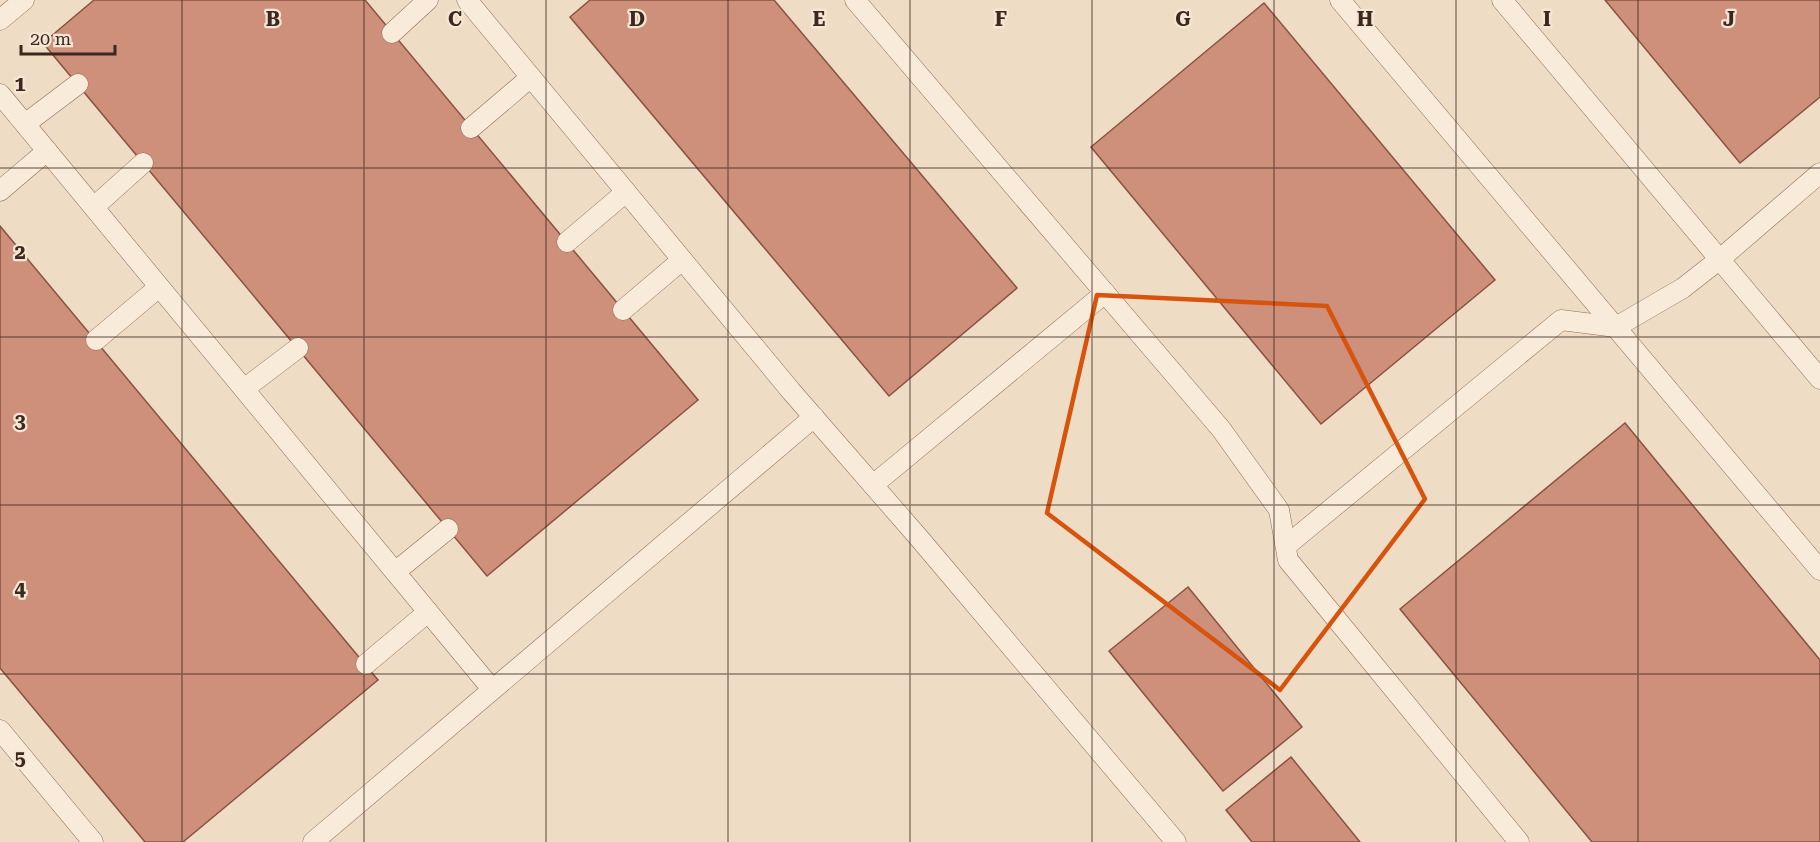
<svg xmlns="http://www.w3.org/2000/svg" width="1820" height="842" viewBox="0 0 1820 842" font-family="'Roboto Serif',serif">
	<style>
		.building { fill: #ce907b; stroke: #8a5240; stroke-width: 1.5 }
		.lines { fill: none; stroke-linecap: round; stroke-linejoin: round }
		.service-casing { stroke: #8b6d5b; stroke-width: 21 }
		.service { stroke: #f9ebd9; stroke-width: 20 }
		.marked { fill: none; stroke: #d7540e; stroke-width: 4.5; stroke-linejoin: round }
		.grid { fill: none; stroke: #3b281f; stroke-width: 1.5; stroke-opacity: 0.55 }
		.grid-label { font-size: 20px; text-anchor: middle; font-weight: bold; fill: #3b281f; stroke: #f6e7d5; stroke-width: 4.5; stroke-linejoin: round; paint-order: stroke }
	</style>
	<rect width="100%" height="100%" fill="#efdcc5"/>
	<g class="building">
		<polygon points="94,0 365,0 698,400 487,576 43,43"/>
		<polygon points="590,0 774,0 1017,288 889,396 570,17"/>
		<polygon points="1605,0 1820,0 1820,97 1740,163"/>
		<polygon points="1264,3 1495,280 1321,424 1091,147"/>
		<polygon points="0,226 378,680 183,842 145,842 0,668"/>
		<polygon points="1625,423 1820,660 1820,842 1592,842 1400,609"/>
		<polygon points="1188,587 1302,727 1223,791 1109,651"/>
		<polygon points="1291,757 1360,842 1252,842 1226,810"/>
	</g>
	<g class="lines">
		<g class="service-casing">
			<g id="service">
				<polyline points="467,0 791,391 919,538 1176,842"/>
				<polyline points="855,0 1221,429 1279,510 1288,560 1519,842"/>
				<polyline points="1340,0 1820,570"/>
				<polyline points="1502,0 1820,379"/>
				<polyline points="0,20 24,0"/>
				<polyline points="392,33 428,0"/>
				<polyline points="0,94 491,688"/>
				<polyline points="25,124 78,84"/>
				<polyline points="471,128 531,77"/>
				<polyline points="0,191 47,151"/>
				<polyline points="94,207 143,163"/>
				<polyline points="567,242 626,192"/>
				<polyline points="623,310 682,260"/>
				<polyline points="96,340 159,287"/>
				<polyline points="244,389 298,348"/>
				<polyline points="873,485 1105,293"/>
				<polyline points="1286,546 1561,320 1616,327 1683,288 1720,259 1820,173"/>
				<polyline points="395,572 448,529"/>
				<polyline points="366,664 428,612"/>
				<polyline points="0,730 93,842"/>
				<polyline points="313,842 814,417"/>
			</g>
		</g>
		<use href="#service" class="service"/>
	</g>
	<path class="marked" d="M 1097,295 L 1327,306 L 1425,499 L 1280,690 L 1047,513 Z"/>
	<path class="grid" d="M 182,0 L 182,842M 364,0 L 364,842M 546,0 L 546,842M 728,0 L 728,842M 910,0 L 910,842M 1092,0 L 1092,842M 1274,0 L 1274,842M 1456,0 L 1456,842M 1638,0 L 1638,842M 0,168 L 1820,168M 0,337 L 1820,337M 0,505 L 1820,505M 0,674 L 1820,674"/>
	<g class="grid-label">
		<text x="273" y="26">B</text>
		<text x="455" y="26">C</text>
		<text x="637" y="26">D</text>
		<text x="819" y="26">E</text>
		<text x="1001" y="26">F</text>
		<text x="1183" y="26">G</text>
		<text x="1365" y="26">H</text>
		<text x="1547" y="26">I</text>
		<text x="1729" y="26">J</text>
		<text x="20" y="91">1</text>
		<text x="20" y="259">2</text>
		<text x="20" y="428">3</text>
		<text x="20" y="596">4</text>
		<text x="20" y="765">5</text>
	</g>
	<path d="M21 45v9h94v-9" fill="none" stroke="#3b281f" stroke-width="3"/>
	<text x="30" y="45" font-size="18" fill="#3b281f" stroke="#f6e7d5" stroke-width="4.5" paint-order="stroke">20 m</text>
</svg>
